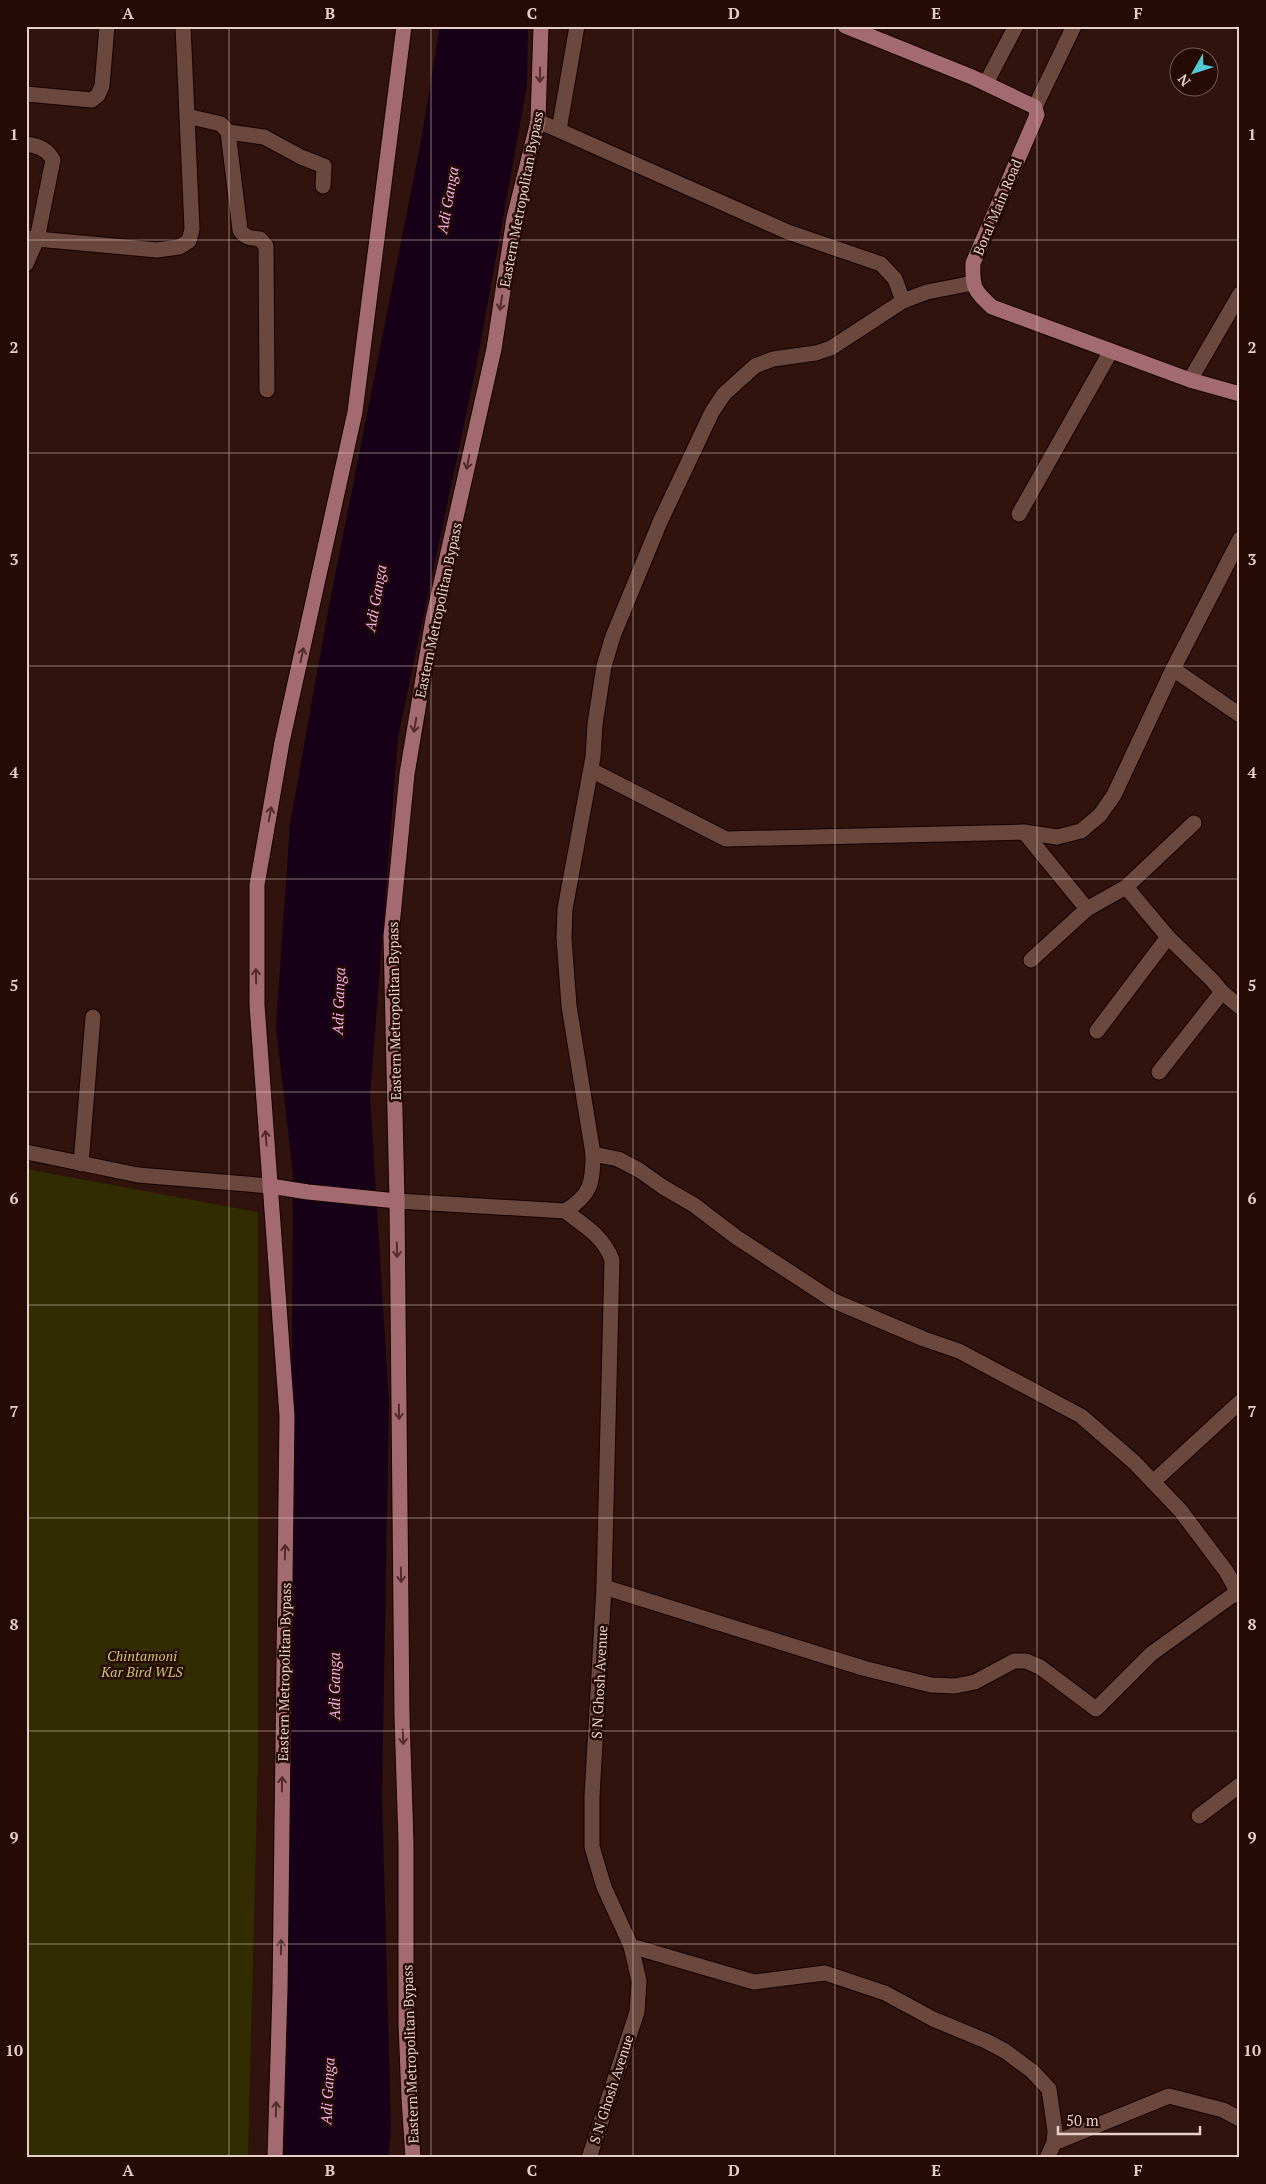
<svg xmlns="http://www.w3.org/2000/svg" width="1266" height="2184" viewBox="0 0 1266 2184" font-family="'PT Serif',serif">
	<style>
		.green { fill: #312d00 }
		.water { fill: #170017 }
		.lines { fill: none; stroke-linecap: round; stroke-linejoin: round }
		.minor-casing { stroke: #160100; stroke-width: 17 }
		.major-casing { stroke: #160100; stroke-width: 17 }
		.minor { stroke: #6a483e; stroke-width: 15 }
		.major { stroke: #a46a72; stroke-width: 15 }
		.oneway { stroke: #522c2a }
		.grid { fill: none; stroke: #e4cfc9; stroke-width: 1; stroke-opacity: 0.55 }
		.labels { text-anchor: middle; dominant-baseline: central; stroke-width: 5; stroke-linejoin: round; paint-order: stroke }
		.street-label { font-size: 14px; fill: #e4cfc9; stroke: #260a04 }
		.park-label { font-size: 14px; font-style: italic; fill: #cfc770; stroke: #260a04 }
		.water-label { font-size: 15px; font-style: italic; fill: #f1b0ec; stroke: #260a04 }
		.neatline { fill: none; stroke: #e4cfc9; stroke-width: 2 }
		.grid-label { font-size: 16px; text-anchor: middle; font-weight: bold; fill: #e4cfc9 }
	</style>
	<rect width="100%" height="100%" fill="#30130c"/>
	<polygon class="green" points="26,1169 258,1212 258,1760 248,2158 26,2158"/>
	<polygon class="water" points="440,26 528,26 527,85 476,368 398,737 370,1096 389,1402 382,1795 391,2129 388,2158 284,2158 288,1995 293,1174 276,1027 290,824 328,612 421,141"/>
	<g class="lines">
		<g class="minor-casing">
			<g id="minor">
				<polyline points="986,83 1016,26"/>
				<polyline points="26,94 92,100 98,95 102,86 107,26"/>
				<polyline points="1035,107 1074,26"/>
				<path d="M 187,116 L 221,124 L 228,132 L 240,230 C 245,238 251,238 260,239 L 266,246 L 267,390"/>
				<polyline points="538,121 788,232 881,264 895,279 903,301"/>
				<polyline points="559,130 577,26"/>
				<polyline points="228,132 264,137 301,157 324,166 323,186"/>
				<path d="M 26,144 C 39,146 47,149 53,160 L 37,239 L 26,264"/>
				<polyline points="26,238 157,250 179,247 189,241 192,229 183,26"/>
				<polyline points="1190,380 1240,294"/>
				<polyline points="1019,514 1111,351"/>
				<polyline points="1173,669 1240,715"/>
				<polyline points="591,770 726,839 1024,832 1057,837 1081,831 1100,815 1114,795 1173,669 1240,539"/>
				<polyline points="1024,832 1087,909 1126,887 1194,823"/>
				<polyline points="1126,887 1168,937 1212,980 1222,992 1159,1072"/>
				<polyline points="1031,960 1087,909"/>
				<polyline points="1222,992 1240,1007"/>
				<polyline points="1097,1031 1168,937"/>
				<polyline points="26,1152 138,1175 270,1186"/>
				<polyline points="593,1154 618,1159 639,1170 663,1187 694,1205 736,1237 834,1301 924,1339 959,1351 1081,1416 1134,1462 1180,1510 1226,1571 1240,1596"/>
				<polyline points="81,1164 93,1017"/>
				<path d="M 397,1201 L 565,1211 C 591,1195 593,1183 593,1154 L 569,1006 L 564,938 L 565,909 L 593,757 L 595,724 L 604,666 L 613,636 L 660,522 L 712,412 L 724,394 L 755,366 L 773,359 L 816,353 L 831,348 L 903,301 L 927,292 L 973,283"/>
				<path d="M 565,1211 C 584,1225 604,1237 612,1260 L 604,1587 L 592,1796 L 592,1847 L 604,1887 L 631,1946 L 639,1981 L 637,2012 L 589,2158"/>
				<polyline points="1153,1482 1240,1402"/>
				<polyline points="604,1587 863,1668 931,1685 955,1686 975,1682 1014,1661 1026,1661 1040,1667 1096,1709 1151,1654 1237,1592"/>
				<polyline points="1199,1816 1240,1785"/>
				<polyline points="631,1946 754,1982 825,1973 885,1993 933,2019 986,2041 1005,2051 1032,2071 1049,2089 1055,2131 1054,2143 1047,2158"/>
				<polyline points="1054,2143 1169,2096 1223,2110 1240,2119"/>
			</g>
		</g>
		<g class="major-casing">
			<g id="major">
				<path d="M 845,26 L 972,77 L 1035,107 L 1037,115 L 973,263 C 972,288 974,290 992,307 L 1190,380 L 1240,394"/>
				<polyline points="270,1186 308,1192 397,1201"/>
				<polyline points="275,2158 280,1990 287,1416 257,1005 257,885 282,742 355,412 404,26"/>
				<polyline points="413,2158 409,2098 406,2023 406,1843 402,1716 397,1201 391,936 407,774 433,619 494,349 514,218 538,121 541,26"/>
			</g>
		</g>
		<use href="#minor" class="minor"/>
		<use href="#major" class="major"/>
	</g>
	<defs><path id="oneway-shaft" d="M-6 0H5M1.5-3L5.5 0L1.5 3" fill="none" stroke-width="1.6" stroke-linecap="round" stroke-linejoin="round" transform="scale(1.25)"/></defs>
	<g class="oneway">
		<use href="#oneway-shaft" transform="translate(540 75) rotate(91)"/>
		<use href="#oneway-shaft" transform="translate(501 303) rotate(99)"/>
		<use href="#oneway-shaft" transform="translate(468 462) rotate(101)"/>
		<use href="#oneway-shaft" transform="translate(302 655) rotate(-78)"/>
		<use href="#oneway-shaft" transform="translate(415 725) rotate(100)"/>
		<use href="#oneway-shaft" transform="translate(270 814) rotate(-80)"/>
		<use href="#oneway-shaft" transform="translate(256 976) rotate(-91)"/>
		<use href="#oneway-shaft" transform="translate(266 1138) rotate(-94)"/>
		<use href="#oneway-shaft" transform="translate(397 1250) rotate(89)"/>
		<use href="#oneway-shaft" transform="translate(399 1412) rotate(89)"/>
		<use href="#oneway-shaft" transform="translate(285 1552) rotate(-89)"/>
		<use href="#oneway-shaft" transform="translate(401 1575) rotate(89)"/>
		<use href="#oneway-shaft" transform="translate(403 1737) rotate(88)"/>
		<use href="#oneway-shaft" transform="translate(282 1784) rotate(-89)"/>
		<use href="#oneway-shaft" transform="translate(281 1947) rotate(-89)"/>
		<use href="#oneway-shaft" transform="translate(276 2109) rotate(-88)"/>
	</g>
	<path class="grid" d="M 229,26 L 229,2158M 431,26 L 431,2158M 633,26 L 633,2158M 835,26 L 835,2158M 1037,26 L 1037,2158M 26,240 L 1240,240M 26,453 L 1240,453M 26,666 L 1240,666M 26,879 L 1240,879M 26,1092 L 1240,1092M 26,1305 L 1240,1305M 26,1518 L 1240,1518M 26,1731 L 1240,1731M 26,1944 L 1240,1944"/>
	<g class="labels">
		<g class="street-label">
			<text transform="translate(521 199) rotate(-79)">Eastern Metropolitan Bypass</text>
			<text transform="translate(997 207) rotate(-67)">Boral Main Road</text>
			<text transform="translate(438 610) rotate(-78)">Eastern Metropolitan Bypass</text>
			<text transform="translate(394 1011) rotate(-91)">Eastern Metropolitan Bypass</text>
			<text transform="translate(284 1672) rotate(-89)">Eastern Metropolitan Bypass</text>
			<text transform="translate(599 1682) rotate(-87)">S N Ghosh Avenue</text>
			<text transform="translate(410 2054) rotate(-92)">Eastern Metropolitan Bypass</text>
			<text transform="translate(611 2089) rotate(-72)">S N Ghosh Avenue</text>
		</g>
		<g class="park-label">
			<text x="142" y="1655">Chintamoni<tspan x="142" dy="16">Kar Bird WLS</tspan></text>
		</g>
		<g class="water-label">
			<text transform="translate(447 200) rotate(-80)">Adi Ganga</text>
			<text transform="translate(375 598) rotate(-80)">Adi Ganga</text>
			<text transform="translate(338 1001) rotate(-88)">Adi Ganga</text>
			<text transform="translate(334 1686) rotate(-90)">Adi Ganga</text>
			<text transform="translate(327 2091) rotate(-87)">Adi Ganga</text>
		</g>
	</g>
	<rect width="1266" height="2184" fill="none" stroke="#260a04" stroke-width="55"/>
	<g transform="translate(1194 72) rotate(231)"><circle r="24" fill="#260a04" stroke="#725953"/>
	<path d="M0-4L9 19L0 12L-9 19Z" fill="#52cbd7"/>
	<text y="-8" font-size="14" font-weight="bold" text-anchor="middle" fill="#e4cfc9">N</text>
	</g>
	<path d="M1058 2126v8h142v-8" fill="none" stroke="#e4cfc9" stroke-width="2.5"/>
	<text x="1066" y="2126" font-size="15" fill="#e4cfc9" stroke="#260a04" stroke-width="4" paint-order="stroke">50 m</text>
	<rect x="28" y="28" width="1210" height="2128" class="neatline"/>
	<g class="grid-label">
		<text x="128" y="19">A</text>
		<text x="330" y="19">B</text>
		<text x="532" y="19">C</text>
		<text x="734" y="19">D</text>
		<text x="936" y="19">E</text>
		<text x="1138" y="19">F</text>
		<text x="14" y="140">1</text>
		<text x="1252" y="140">1</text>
		<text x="14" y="353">2</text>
		<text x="1252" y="353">2</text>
		<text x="14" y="565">3</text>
		<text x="1252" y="565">3</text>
		<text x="14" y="778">4</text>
		<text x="1252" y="778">4</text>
		<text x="14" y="991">5</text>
		<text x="1252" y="991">5</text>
		<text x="14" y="1204">6</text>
		<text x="1252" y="1204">6</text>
		<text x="14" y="1417">7</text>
		<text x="1252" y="1417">7</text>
		<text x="14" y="1630">8</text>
		<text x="1252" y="1630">8</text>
		<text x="14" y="1843">9</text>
		<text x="1252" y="1843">9</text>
		<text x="14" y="2056">10</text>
		<text x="1252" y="2056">10</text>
		<text x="128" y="2176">A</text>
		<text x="330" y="2176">B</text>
		<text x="532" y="2176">C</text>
		<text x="734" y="2176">D</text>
		<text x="936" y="2176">E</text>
		<text x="1138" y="2176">F</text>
	</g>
</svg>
